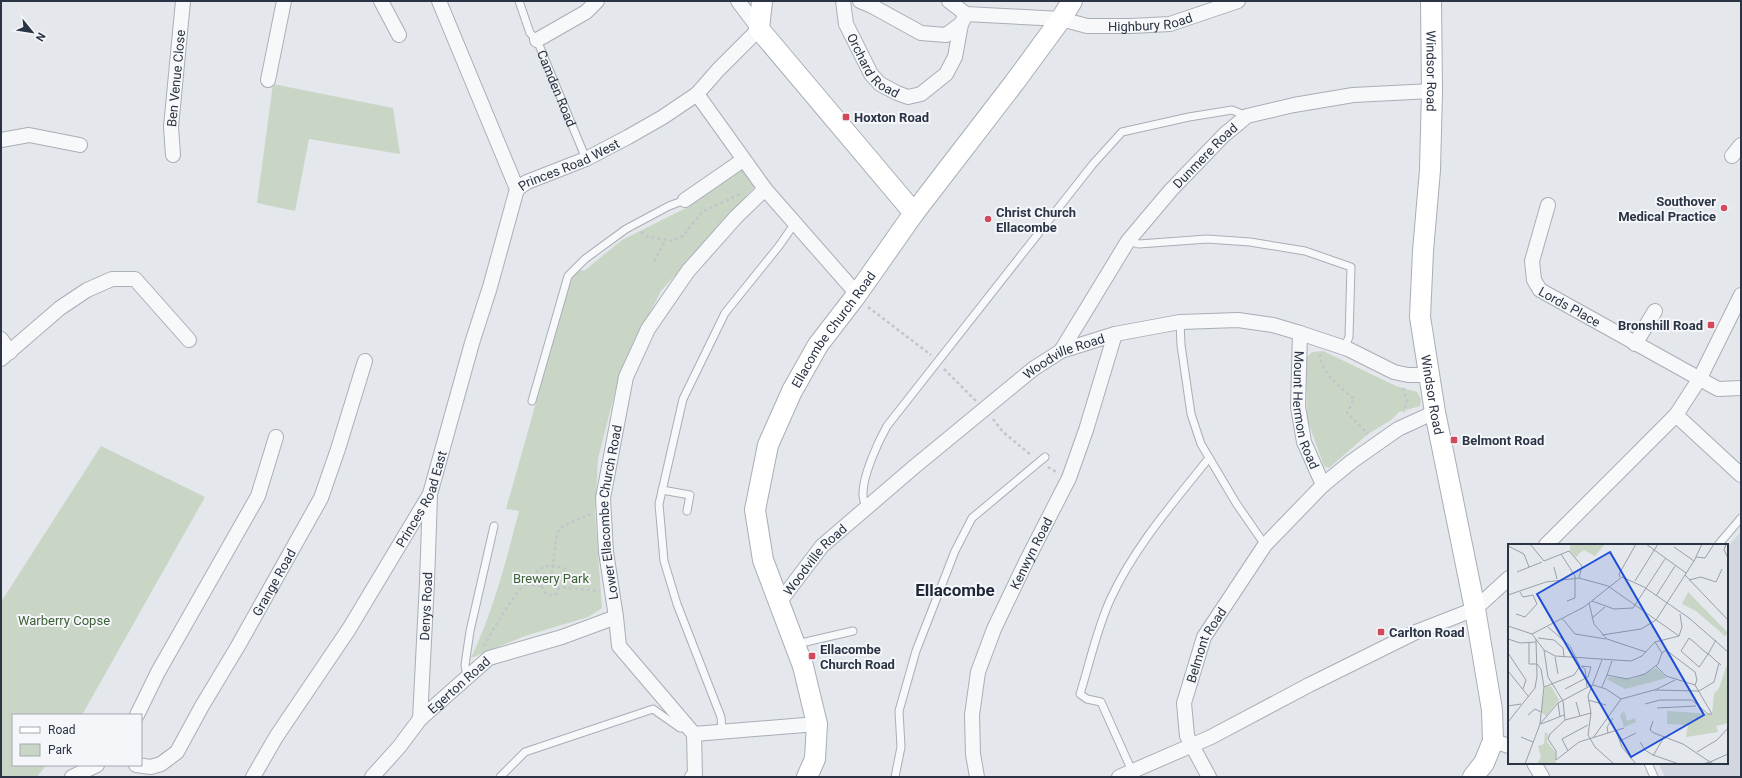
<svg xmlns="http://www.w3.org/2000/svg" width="1742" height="778" viewBox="0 0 1742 778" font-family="Roboto,sans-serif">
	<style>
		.built { fill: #d2d6de }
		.green { fill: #c9d6c5 }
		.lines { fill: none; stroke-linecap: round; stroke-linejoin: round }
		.lane-casing { stroke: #a9aeb7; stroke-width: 9 }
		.street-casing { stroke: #a9aeb7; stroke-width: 16 }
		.secondary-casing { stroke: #a9aeb7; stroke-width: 22 }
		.path { stroke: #c2c5cb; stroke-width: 2.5; stroke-dasharray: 3 3; stroke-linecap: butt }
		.lane { stroke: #f7f8fa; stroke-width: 7 }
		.street { stroke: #f7f8fa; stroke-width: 14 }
		.secondary { stroke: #fff; stroke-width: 20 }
		.poi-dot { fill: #d1495b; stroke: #f4f6f9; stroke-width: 1.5 }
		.labels { text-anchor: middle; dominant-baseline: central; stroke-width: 4; stroke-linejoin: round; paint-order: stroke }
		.street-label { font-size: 13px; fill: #2b3445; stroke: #f4f6f9 }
		.poi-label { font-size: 13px; font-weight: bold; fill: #2b3445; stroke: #f4f6f9; text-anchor: start }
		.park-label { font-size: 13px; fill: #3f6138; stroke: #f4f6f9 }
		.district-label { font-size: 17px; font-weight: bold; fill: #1d2536; stroke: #f4f6f9 }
		.inset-road { fill: none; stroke: #9a9fa9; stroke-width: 1 }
		.view { fill: #1d4ed8; fill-opacity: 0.15; stroke: #1d4ed8; stroke-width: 2 }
		.inset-edge { fill: none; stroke: #2b3445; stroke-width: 2 }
	</style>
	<rect width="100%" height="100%" fill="#e4e7ec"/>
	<polygon class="built" points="1741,532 1741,777 1665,777 1658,763 1727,763 1727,547"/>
	<g class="green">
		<polygon points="273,84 393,108 400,154 309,139 295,211 257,203"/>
		<path d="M 742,170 L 755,186 L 661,291 L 620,372 L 598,459 L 595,512 L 602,608 L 588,617 L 525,636 L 471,658 C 493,612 506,561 519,511 L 506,509 L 574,268 L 584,271 L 622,240 L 686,208 Z"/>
		<polygon points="1323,351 1396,386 1417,392 1421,399 1420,406 1399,412 1391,420 1368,434 1329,468 1324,466 1307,419 1306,358 1312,352"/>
		<polygon points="101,446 205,497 82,715 13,715 13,765 46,765 37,777 1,777 1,602"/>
	</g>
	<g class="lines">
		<g class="lane-casing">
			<g id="lane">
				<path id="s1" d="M 519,1 L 530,33 L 537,40 L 586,159"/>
				<polyline points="1128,241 1139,244 1207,239 1250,242 1305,251 1351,267 1349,337 1344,348"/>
				<polyline points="1180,322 1181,345 1191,414 1201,444 1236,503 1265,545"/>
				<polyline points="532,401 568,276 585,259 626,229 669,206 685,200"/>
				<polyline points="662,490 690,495 687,511"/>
				<path d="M 866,508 C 865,504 863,499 863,495 C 862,477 878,442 887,426 L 1093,164 L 1122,132 L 1189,117 L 1232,110 L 1247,116"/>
				<polyline points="1718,545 1741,518"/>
				<polyline points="797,644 853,631"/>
				<polyline points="467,677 465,665 470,631 494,526"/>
				<polyline points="722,731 721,717 677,604 664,561 659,504 683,399 725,313 779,246 795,223"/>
				<polyline points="1648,763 1654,777"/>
				<path d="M 1132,771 L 1101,702 L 1087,699 L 1080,694 C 1090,662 1097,628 1111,598 C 1135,546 1174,502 1209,458"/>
				<polyline points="500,777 525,752 653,709 680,728 688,728"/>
				<polyline points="895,777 901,747 899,711 916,651 955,551 972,518 1045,457"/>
			</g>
		</g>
		<g class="street-casing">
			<g id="street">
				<polyline points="381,1 399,35"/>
				<path id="s2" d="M 439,1 L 517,189 L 527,182 L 586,159 L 628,137 L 663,117 L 697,94 L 718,70 L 759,29 L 738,1"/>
				<path id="s3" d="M 843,1 L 846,24 L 871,74 L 880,84 L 897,93 L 908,97 L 921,94 L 946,74 L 955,57 L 961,24"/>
				<polyline points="860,1 872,6 921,33 946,35 961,24 964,18"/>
				<path id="s4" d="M 949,1 L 966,14 L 1061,19 L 1087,26 L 1131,26 L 1170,24 L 1238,1"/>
				<polyline points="537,40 586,12 597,1"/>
				<polyline points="268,80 284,1"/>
				<polyline points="697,94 765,189"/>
				<polyline points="1,140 29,135 80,145"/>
				<path id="s5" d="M 173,155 L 171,127 L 183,1"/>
				<polyline points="1732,156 1741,145"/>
				<polyline points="685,200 743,160"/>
				<path id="s6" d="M 1548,205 L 1532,261 L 1534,280 L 1540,290 L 1718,389 L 1741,388"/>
				<path id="s7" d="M 1300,333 L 1298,407 L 1304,442 L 1323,485"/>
				<polyline points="1,339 10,352"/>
				<polyline points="1635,344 1655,311"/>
				<path id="s8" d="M 1061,351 L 1128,241 L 1171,190 L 1224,135 L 1247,116 L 1294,105 L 1353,95 L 1432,91"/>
				<polyline points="1,359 60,308 87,290 112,279 135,279 189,340"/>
				<polyline points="1676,415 1741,475"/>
				<polyline points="1546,545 1676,415 1700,378 1741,295"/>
				<path id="s9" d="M 778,604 L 822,546 L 914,467 L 1033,369 L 1061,351 L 1115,334 L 1180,322 L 1238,320 L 1273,325 L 1300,333 L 1348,349 L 1394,372 L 1408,375 L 1430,375"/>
				<polyline points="137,715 158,672 258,496 276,437"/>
				<path id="s10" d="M 420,719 L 427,582 L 430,496"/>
				<path id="s11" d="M 817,724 L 694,734 L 619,646 L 616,617 L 606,552 L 603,498 L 626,377 L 648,329 L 688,271 L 736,217 L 765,189 L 857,294"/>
				<polyline points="1493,741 1509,746"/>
				<polyline points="1534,763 1542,777"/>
				<path id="s12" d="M 136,765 L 151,767 L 161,764 L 177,752 L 202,706 L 238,646 L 321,498 L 338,449 L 365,361"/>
				<polyline points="72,777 97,765"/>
				<path id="s13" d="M 253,777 L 276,737 L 349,629 L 430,494 L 472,343 L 490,287 L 517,189"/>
				<path id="s14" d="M 372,777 L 399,747 L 420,719 L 489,658 L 562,637 L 616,617"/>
				<polyline points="692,777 695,776 694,734"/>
				<path id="s15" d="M 977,777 L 973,754 L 972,715 L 978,672 L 994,629 L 1026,562 L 1069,478 L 1086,430 L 1115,334"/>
				<polyline points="1119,777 1211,737 1309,685 1416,632 1475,609 1509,578"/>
				<path id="s16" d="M 1209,777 L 1187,736 L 1184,703 L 1204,637 L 1265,545 L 1323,485 L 1351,462 L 1398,429 L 1435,412"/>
			</g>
		</g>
		<g class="secondary-casing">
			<g id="secondary">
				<polyline points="762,1 759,29 914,213"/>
				<path id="s17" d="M 1431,1 L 1432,91 L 1430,170 L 1423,251 L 1420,317 L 1435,412 L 1475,609 L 1492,710 L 1493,741 L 1484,763 L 1473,777"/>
				<path id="s18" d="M 807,777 L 815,759 L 817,724 L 803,666 L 763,560 L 755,510 L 768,445 L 792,391 L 818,345 L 855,297 L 914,213 L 1014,83 L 1061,19 L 1072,1"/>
			</g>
		</g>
		<g class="path">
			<polyline points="641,232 646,236 672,241 683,236 702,212 740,194"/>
			<polyline points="654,261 665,241"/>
			<polyline points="868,307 931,355"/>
			<path d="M 1320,354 C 1320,373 1341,387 1354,399 L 1347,413 L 1368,434"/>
			<polyline points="944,369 976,401"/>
			<polyline points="1403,388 1407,400 1404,412"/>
			<polyline points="993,419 1003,432 1031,455"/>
			<polyline points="1048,467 1058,473"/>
			<polyline points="551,580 557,533 563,526 591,514"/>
			<polyline points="526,584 542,586 546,581 551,580 559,587 599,591"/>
			<path d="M 542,586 C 543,593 547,594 553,596 L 557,593 L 559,587"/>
			<path d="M 484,646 C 496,624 522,579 544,567 C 551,564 558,567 565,569 L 571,578 L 573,589"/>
		</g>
		<use href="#lane" class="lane"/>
		<use href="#street" class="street"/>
		<use href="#secondary" class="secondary"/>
	</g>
	<g class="poi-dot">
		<rect x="842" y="113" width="8" height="8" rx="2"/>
		<circle cx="1724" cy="208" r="4"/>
		<circle cx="988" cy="219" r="4"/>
		<rect x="1707" y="321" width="8" height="8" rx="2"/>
		<rect x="1450" y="436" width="8" height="8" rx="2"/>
		<rect x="1377" y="628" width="8" height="8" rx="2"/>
		<rect x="808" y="652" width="8" height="8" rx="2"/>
	</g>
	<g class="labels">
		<g class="street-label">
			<text stroke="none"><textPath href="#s4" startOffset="207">Highbury Road</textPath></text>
			<text stroke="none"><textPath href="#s3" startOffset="74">Orchard Road</textPath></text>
			<text stroke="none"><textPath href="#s17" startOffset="70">Windsor Road</textPath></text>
			<text stroke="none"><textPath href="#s5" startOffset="77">Ben Venue Close</textPath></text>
			<text stroke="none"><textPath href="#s1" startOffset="96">Camden Road</textPath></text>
			<text stroke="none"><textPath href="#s8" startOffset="244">Dunmere Road</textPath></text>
			<text stroke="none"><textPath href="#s2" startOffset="261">Princes Road West</textPath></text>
			<text stroke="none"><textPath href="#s6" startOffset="123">Lords Place</textPath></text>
			<text stroke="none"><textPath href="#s18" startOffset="478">Ellacombe Church Road</textPath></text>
			<text stroke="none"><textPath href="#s9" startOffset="382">Woodville Road</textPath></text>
			<text stroke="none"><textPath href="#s17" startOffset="395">Windsor Road</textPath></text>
			<text stroke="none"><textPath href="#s7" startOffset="78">Mount Hermon Road</textPath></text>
			<text stroke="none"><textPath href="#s13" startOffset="326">Princes Road East</textPath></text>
			<text stroke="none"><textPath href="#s11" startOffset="374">Lower Ellacombe Church Road</textPath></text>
			<text stroke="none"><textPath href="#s15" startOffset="236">Kenwyn Road</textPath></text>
			<text stroke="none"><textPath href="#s9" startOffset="58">Woodville Road</textPath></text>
			<text stroke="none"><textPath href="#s12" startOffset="241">Grange Road</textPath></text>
			<text stroke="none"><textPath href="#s10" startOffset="113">Denys Road</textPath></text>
			<text stroke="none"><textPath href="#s16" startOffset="142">Belmont Road</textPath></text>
			<text stroke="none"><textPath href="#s14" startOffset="127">Egerton Road</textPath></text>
		</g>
		<g class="poi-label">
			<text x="854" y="117">Hoxton Road</text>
			<text x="1716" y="201" text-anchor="end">Southover<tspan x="1716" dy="15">Medical Practice</tspan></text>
			<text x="996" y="212">Christ Church<tspan x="996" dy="15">Ellacombe</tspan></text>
			<text x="1703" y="325" text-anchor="end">Bronshill Road</text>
			<text x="1462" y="440">Belmont Road</text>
			<text x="1389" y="632">Carlton Road</text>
			<text x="820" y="649">Ellacombe<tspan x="820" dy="15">Church Road</tspan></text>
		</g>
		<g class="park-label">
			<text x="551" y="578">Brewery Park</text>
			<text x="64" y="620">Warberry Copse</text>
		</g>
		<g class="district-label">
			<text x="955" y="590">Ellacombe</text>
		</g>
	</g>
	<g transform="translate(1508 544)">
		<rect width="220" height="220" fill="#e4e7ec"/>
		<path d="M 62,0 L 97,0 L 87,12 L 76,6 L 73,8 L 68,13 L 73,19 L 62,7 ZM 180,48 L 220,89 L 217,92 L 188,67 L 174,60 ZM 220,118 L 220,179 L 208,182 L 210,188 L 178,193 L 180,181 L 159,180 L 159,167 L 204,170 L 206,150 L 211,144 ZM 148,124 L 159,134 L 117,145 L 99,135 L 100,133 L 124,135 ZM 43,142 L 51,156 L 38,172 L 34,169 L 34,164 L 37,143 ZM 116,167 L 119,177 L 127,174 L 128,178 L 116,183 L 112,171 ZM 37,188 L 40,190 L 39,198 L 47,208 L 48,220 L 29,220 L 33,213 L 30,202 L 36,200 Z" fill="#c9d6c5"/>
		<path class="inset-road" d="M 22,0 L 36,17 L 61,7M 138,0 L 178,29M 218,0 L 216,6 L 220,14M 0,2 L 16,10 L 21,23M 166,3 L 186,17M 61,7 L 74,22 L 71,34M 53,10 L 67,32 L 67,54 L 59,57M 188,13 L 197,14 L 206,0M 46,23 L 49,35M 9,28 L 34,18M 177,31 L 220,76M 112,33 L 111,30 L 128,0M 181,36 L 193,33 L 208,38 L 214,25M 127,37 L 150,0M 0,51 L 38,38 L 71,34 L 100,42 L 171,92M 148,52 L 167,22M 84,57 L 106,65 L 125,64 L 157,15M 81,59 L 86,80 L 99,95 L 138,108M 8,70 L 17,73 L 29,60 L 25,51 L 15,53 L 12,48M 54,74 L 67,90 L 98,95M 84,74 L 97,63M 0,82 L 24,90 L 36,106 L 40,133 L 55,157 L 57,176M 24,90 L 76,63 L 114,33 L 136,43 L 181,74 L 220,108M 94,91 L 133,85 L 148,76 L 186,17 L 194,0M 30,94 L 46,96 L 55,104 L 56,113M 0,95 L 12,99 L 28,98M 208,96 L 200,110 L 192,122 L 191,123 L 173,107 L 181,94 L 186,98 L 196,107 L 200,110 L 203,112 L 208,117 L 213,121M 21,99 L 21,120 L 28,120M 36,106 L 47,112 L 123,117 L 134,112 L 147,98 L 171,92 L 174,83 L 172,70M 0,109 L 18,136 L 15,145M 154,109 L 158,106 L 187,128 L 189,136 L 187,141M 47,113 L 50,130M 94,116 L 80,152 L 83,169 L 80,191 L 87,203 L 106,220M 104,117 L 99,131 L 119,135 L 137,130 L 150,120 L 154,109 L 147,98M 29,120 L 33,125 L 36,143 L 32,180M 73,122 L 77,125 L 79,143M 0,127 L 21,153M 85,141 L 98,145 L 113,155 L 85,194M 36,143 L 66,131 L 72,122 L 62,102 L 40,83M 94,143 L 99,131M 57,145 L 80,133 L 83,123 L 74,122M 147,146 L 167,136M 113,155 L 146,146 L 191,147 L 206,138 L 211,119M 80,156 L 98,161M 68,158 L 72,172M 50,159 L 52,173M 137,160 L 152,156 L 184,156 L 200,170 L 204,170 L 187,141 L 158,132 L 148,122M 0,162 L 13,160M 149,164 L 188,162M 83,169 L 57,176 L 42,190 L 40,195 L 48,207 L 48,216 L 71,198 L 116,184M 20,171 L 27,165 L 33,168M 145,177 L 142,186 L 146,189 L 175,200 L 202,218 L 220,210M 0,178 L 27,144 L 29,132 L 28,95M 33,180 L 56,171M 108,187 L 114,203 L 128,220M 100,189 L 99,183 L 105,174M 13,193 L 25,198M 112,197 L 128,189M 132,198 L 137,206 L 145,211 L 171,220M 60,207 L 54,195 L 80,181M 189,208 L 209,196 L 220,184M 145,212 L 156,193M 17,220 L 32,180 L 50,159 L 84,141M 194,220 L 202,218 L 206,220"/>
		<path class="view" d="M 102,8 L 196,171 L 123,213 L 29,50 Z"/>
		<rect width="220" height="220" class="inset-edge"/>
	</g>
	<rect width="1742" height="778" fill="none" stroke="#2b3445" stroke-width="4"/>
	<rect x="12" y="714" width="130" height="52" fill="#f4f6f9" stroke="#a4a8b1"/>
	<rect x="20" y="727" width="20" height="6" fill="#ffffff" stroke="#a4a8b1"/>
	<text x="48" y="734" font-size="12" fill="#2b3445">Road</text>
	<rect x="20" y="744" width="20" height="12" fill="#c9d6c5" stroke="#a4a8b1"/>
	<text x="48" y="754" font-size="12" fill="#2b3445">Park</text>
	<g transform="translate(32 32) rotate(120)" stroke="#f4f6f9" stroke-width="3" paint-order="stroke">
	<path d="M0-3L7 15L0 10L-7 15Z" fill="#2b3445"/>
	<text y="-6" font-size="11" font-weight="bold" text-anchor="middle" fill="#2b3445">N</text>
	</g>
</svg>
